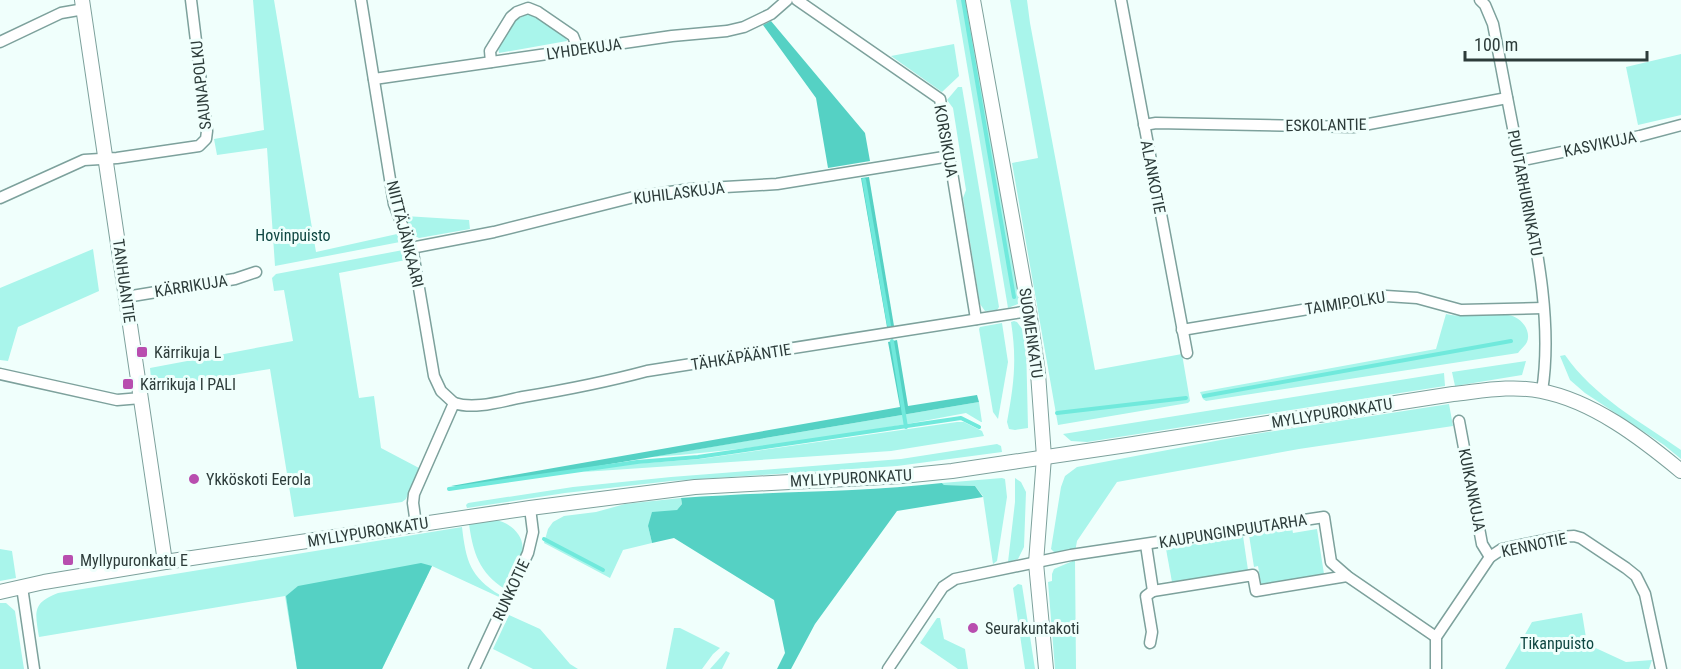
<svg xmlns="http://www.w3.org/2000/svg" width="1681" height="669" viewBox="0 0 1681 669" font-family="'Roboto Condensed',sans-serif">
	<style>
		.green { fill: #a9f5eb }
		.forest { fill: #55d1c4 }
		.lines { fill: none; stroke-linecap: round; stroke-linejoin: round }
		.stream { stroke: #70e9dc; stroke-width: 4 }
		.minor-casing { stroke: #7da19c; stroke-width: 13 }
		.tertiary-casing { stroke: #7da19c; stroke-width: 16 }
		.minor { stroke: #fff; stroke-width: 10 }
		.tertiary { stroke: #fff; stroke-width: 14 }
		.poi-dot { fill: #b84eaf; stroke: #f0fffc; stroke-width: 2 }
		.labels { text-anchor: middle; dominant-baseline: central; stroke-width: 6; stroke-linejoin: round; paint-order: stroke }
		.street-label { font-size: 16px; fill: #2d3c3a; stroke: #f0fffc }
		.park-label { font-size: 16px; fill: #0f4742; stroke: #f0fffc }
		.poi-label { font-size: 16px; fill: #2d3c3a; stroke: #f0fffc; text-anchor: start }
	</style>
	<rect width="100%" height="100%" fill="#f0fffc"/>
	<g class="green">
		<polygon points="253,0 274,0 316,252 397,234 400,242 275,266 267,148 217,155 214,139 264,130"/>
		<polygon points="956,0 966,0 1019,296 1018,304 1008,308"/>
		<polygon points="1010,0 1027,0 1030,23 1095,370 1182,354 1190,401 1188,403 1058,425 1012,163 1038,158"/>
		<polygon points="527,14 534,16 566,37 567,41 499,53 498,47 516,20"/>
		<polygon points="954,44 959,76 942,92 891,56"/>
		<polygon points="1681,54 1681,115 1638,125 1626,67"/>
		<polygon points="958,87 962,87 999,307 997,310 985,311 980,304 963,198 966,190 953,108 947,100"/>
		<polygon points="405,216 469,220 470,229 419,238 413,235"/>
		<polygon points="93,249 99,291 18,327 8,361 0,360 0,288"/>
		<polygon points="403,250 406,260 339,273 359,398 374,396 381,448 419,468 406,499 402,502 294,517 270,369 152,388 150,368 293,341 284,290 274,291 272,278 276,274"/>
		<path d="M 1446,314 C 1467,319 1487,313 1508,315 C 1519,316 1532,329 1527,342 C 1525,346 1521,349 1518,353 L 1206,401 L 1203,399 L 1200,392 L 1436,349 Z"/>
		<path d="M 1014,321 L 1017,322 L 1023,330 L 1026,342 L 1028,428 L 1015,430 L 1009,429 L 1007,422 C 1014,384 1017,360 1011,322 Z"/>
		<polygon points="1002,323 1008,362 998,419 993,412 979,329 980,327"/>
		<path d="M 1565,355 C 1593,396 1641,422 1681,450 L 1681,459 L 1664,445 L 1585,393 L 1570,380 L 1560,356 Z"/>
		<polygon points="1526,361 1522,375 1455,386 1452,372"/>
		<polygon points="1444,373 1445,386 1087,442 1071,441 1063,434"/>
		<path d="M 979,402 L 982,422 L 981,422 L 966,413 C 862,433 757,450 651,457 Z"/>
		<polygon points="1449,404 1453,426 1299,449 1117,482 1077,541 1075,552 1056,554 1051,549 1061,487 1065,476 1077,467 1242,436"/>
		<polygon points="957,422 964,422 982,431 984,436 891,451 583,472 620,465 700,459"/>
		<polygon points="997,444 1001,446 1002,452 897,466 671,481 565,493 467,508 466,505 468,503 573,487 671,477 901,459"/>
		<polygon points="1002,478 1005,479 1007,497 997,561 993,564 983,496 975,486 944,485 942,483"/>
		<polygon points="1015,478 1021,482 1026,492 1024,547 1018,559 1008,562 1015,502"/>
		<polygon points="681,498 682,504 677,510 648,526 652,543 623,550 610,578 544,543 548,529 553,522 564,516 596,512 625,504"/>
		<path d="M 495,520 C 510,522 526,536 522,553 C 519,565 510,578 505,589 C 479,573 473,552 469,524 Z"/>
		<path d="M 462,527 C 466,561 470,577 500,595 L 499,597 L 432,566 L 382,669 L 297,669 L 285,596 L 39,637 C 35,612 32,603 58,593 Z"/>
		<polygon points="1292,528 1293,533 1317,529 1324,574 1261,584 1258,566 1254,567 1249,535"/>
		<polygon points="1243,536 1248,570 1172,582 1166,549"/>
		<polygon points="0,549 12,551 16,578 0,581"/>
		<polygon points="1075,560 1076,669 1055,669 1048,582 1052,581 1052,574 1054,569"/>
		<polygon points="1018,584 1022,585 1035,669 1025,669 1013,588"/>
		<polygon points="0,603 6,603 15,611 24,669 0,669"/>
		<polygon points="1582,613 1587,644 1626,662 1652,660 1649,669 1505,669 1532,622"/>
		<polygon points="509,615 540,629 570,664 578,669 533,669 493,649"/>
		<polygon points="937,618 940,618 944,639 965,649 968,669 958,669 920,643"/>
		<polygon points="674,628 680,628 720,648 713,654 702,669 666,669"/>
		<polygon points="726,651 730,653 722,669 710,669"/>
	</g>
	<g class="forest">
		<polygon points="771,21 865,133 870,161 828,168 816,98 763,25"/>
		<polygon points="869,177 894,326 887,327 861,178"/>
		<polygon points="897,340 908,406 977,395 979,402 474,487 451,486 900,407 888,342"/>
		<path d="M 942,483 L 944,485 L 975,486 L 983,497 L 897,511 L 815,624 L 791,669 L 777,669 L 785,653 L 774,600 L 674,538 L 652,543 L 648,526 L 652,512 L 677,510 L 682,504 L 681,498 C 768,491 855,493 942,483 Z"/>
		<polygon points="421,563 432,566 382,669 297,669 286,596 298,586"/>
	</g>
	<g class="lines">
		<g class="stream">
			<polyline points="963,0 1014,297"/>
			<polyline points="864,180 889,325"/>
			<polyline points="892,341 906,427"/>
			<polyline points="1204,396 1511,341"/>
			<polyline points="1057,413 1186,398"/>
			<polyline points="449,489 637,462 698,457 961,418 979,427"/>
			<polyline points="544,539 603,570"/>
		</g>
		<g class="minor-casing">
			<g id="minor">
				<polyline points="361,0 394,204 413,253 434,376 441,391 454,403 414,494 413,503 416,524"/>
				<polyline points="797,0 940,99 976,319"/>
				<polyline points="1121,0 1187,353"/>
				<path d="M 1480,0 L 1485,5 L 1493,24 C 1503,75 1512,126 1523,177 C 1536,244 1553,323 1542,391"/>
				<polyline points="0,42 61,13 84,9"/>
				<polyline points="491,62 490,51 511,17 517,12 528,8 538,12 573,36 578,49"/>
				<polyline points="374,79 672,36 727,31 744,27 771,14 787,0"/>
				<polyline points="1144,125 1156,123 1353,127 1507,98"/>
				<polyline points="1519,161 1640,136 1681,125"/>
				<polyline points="0,198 84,160 117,158 199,146 206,139 207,131 191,0"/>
				<polyline points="411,248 494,232 634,197 691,189 777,184 950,156"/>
				<polyline points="126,297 235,279 256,272"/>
				<polyline points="1182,330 1386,296 1417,298 1461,310 1543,308"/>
				<polyline points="0,374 117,400 141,398"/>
				<path d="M 454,403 C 475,410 502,401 523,397 C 565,390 606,382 647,371 L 1029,311"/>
				<polyline points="1459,421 1482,544 1490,557"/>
				<polyline points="1146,545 1153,591 1253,575 1256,591 1347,576"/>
				<polyline points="22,587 34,669"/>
				<polyline points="1150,643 1152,632 1146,596 1153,591"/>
				<polyline points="474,669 528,553 533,532 530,508"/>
				<polyline points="888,669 943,587 955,579 1071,555 1324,517 1331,562 1347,576 1436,637"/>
				<polyline points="1436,669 1436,637 1490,557 1502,549 1559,537 1574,536 1581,538 1626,568 1636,576 1645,594 1661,669"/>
			</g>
		</g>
		<g class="tertiary-casing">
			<g id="tertiary">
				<polyline points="82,0 165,562"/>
				<polyline points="973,0 1029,311 1038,373 1044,457 1036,563 1046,669"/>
				<path d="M 0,592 L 44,582 L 165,562 L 530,508 L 695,487 L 902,476 L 952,471 L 1127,445 L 1453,394 C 1482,391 1512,385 1541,391 C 1593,401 1641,438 1681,471"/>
			</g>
		</g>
		<use href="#minor" class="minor"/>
		<use href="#tertiary" class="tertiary"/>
	</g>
	<g class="poi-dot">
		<rect x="136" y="346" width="12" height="12" rx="3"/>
		<rect x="122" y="378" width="12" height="12" rx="3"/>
		<circle cx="194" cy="479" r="6"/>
		<rect x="62" y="554" width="12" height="12" rx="3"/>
		<circle cx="973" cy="628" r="6"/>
	</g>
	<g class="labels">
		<g class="street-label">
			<text transform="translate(584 49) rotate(-8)">LYHDEKUJA</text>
			<text transform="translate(201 85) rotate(-96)">SAUNAPOLKU</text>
			<text transform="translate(1326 125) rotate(-1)">ESKOLANTIE</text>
			<text transform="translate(946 141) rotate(80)">KORSIKUJA</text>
			<text transform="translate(1600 144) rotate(-12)">KASVIKUJA</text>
			<text transform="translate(1153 177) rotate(79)">ALANKOTIE</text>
			<text transform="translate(679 193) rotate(-7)">KUHILASKUJA</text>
			<text transform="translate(1525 193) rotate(79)">PUUTARHURINKATU</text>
			<text transform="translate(405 234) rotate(76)">NIITTÄJÄNKAARI</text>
			<text transform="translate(124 281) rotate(82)">TANHUANTIE</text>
			<text transform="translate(191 286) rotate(-9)">KÄRRIKUJA</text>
			<text transform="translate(1345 303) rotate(-9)">TAIMIPOLKU</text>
			<text transform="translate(1031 333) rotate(82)">SUOMENKATU</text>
			<text transform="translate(741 357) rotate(-9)">TÄHKÄPÄÄNTIE</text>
			<text transform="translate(1332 413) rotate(-9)">MYLLYPURONKATU</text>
			<text transform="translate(851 478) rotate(-3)">MYLLYPURONKATU</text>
			<text transform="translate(1472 490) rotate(79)">KUIKANKUJA</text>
			<text transform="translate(1233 531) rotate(-9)">KAUPUNGINPUUTARHA</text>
			<text transform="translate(368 532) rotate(-9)">MYLLYPURONKATU</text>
			<text transform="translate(1534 545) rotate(-12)">KENNOTIE</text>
			<text transform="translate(511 590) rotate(-65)">RUNKOTIE</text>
		</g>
		<g class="park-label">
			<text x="293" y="235">Hovinpuisto</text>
			<text x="1557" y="643">Tikanpuisto</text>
		</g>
		<g class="poi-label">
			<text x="154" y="352">Kärrikuja L</text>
			<text x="140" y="384">Kärrikuja I PALI</text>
			<text x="206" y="479">Ykköskoti Eerola</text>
			<text x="80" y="560">Myllypuronkatu E</text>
			<text x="985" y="628">Seurakuntakoti</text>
		</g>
	</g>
	<path d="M1465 51v9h182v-9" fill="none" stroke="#2d3c3a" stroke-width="3"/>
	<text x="1474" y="51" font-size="18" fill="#2d3c3a" stroke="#f0fffc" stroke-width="4.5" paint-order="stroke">100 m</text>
</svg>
